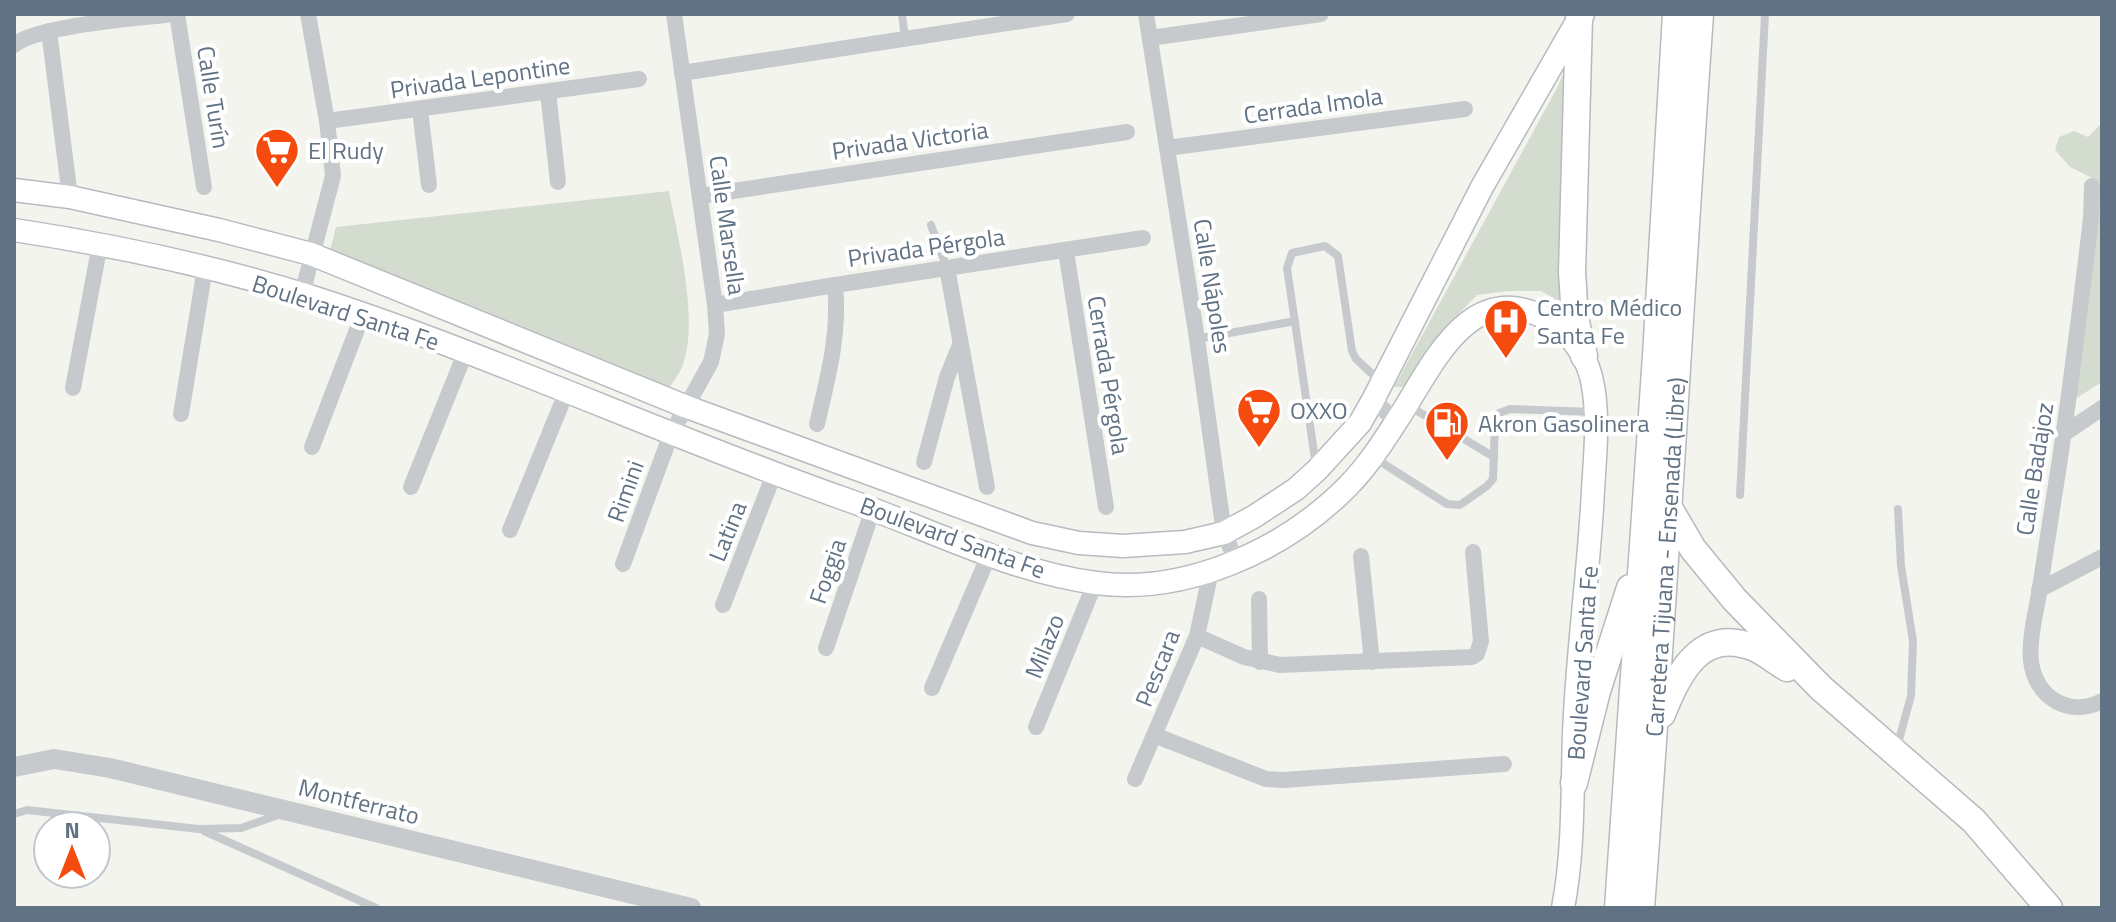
<svg xmlns="http://www.w3.org/2000/svg" width="2116" height="922" viewBox="0 0 2116 922" font-family="'Titillium Web',sans-serif">
	<style>
		.green { fill: #d4dccf }
		.lines { fill: none; stroke-linecap: round; stroke-linejoin: round }
		.secondary-casing { stroke: #b7bbc0; stroke-width: 25 }
		.trunk-casing { stroke: #b7b9bc; stroke-width: 29 }
		.service { stroke: #c7cacd; stroke-width: 8 }
		.minor { stroke: #c7cacd; stroke-width: 16 }
		.tertiary { stroke: #c7cacd; stroke-width: 20 }
		.secondary { stroke: #fff; stroke-width: 22 }
		.trunk { stroke: #fff; stroke-width: 26 }
		.labels { text-anchor: middle; dominant-baseline: central; stroke-width: 8; stroke-linejoin: round; paint-order: stroke }
		.street-label { font-size: 24px; fill: #607283; stroke: #fff }
		.poi-label { font-size: 24px; fill: #607283; stroke: #fff; text-anchor: start }
	</style>
	<rect width="100%" height="100%" fill="#f4f4ef"/>
	<g class="green">
		<polygon points="1569,59 1564,304 1541,291 1508,291 1477,295 1448,325 1403,387 1394,387 1558,86"/>
		<polygon points="2102,123 2102,382 2072,401 2092,178 2070,167 2055,150 2059,137 2074,131 2088,137"/>
		<path d="M 669,191 C 678,238 700,323 682,367 C 679,374 673,382 669,389 L 328,258 L 336,227 Z"/>
	</g>
	<g class="lines">
		<g class="secondary-casing">
			<g id="secondary">
				<polyline points="14,190 70,197 219,230 311,254 687,407 1032,533 1079,543 1123,546 1185,542 1224,533 1255,516 1296,489 1317,470 1360,423 1373,400 1482,187 1579,18"/>
				<path d="M 14,230 C 113,245 213,266 309,296 C 490,354 663,435 842,498 C 926,527 1007,571 1096,583 C 1186,595 1285,550 1348,486 C 1369,465 1387,436 1403,411 C 1436,358 1473,277 1549,320 C 1572,334 1589,359 1593,386 C 1599,420 1595,456 1593,490 C 1589,572 1577,653 1574,734 C 1572,792 1574,851 1563,908"/>
			</g>
		</g>
		<g class="trunk-casing">
			<g id="trunk">
				<polyline points="1581,14 1579,18 1572,272 1575,318 1584,356"/>
				<polyline points="1669,508 1693,549 1735,600 1821,688 1974,821 2049,908"/>
				<path d="M 1662,714 C 1678,673 1701,626 1755,648 C 1766,653 1776,662 1787,668"/>
				<polyline points="1574,783 1597,691 1630,588"/>
				<polyline points="1618,908 1656,356 1676,14"/>
				<path id="s1" d="M 1641,908 C 1664,610 1679,312 1700,14"/>
			</g>
		</g>
		<g class="service">
			<polyline points="902,14 905,38"/>
			<polyline points="931,225 947,268"/>
			<polyline points="1197,339 1295,321"/>
			<polyline points="1409,406 1494,457"/>
			<polyline points="1373,457 1447,504 1460,505 1487,486 1493,479 1495,423 1499,413 1510,409 1594,412"/>
			<polyline points="1316,466 1287,268 1292,253 1325,246 1338,256 1352,351 1356,359 1381,382"/>
			<polyline points="1740,495 1765,14"/>
			<polyline points="1897,747 1911,696 1913,641 1901,566 1898,509"/>
			<polyline points="14,814 27,810 199,829 241,828 281,814"/>
			<polyline points="204,831 376,908"/>
		</g>
		<g class="minor">
			<polyline points="177,14 204,187"/>
			<polyline points="1146,14 1197,339 1224,533 1237,563"/>
			<polyline points="49,31 70,197"/>
			<polyline points="1150,38 1321,14"/>
			<path d="M 14,45 C 38,25 137,19 172,14"/>
			<polyline points="682,73 1067,14"/>
			<polyline points="548,92 558,182"/>
			<polyline points="420,110 429,185"/>
			<polyline points="327,121 639,79"/>
			<polyline points="1167,148 1465,109"/>
			<path d="M 2092,186 L 2091,218 C 2080,311 2069,405 2054,497 C 2049,530 2044,562 2039,594 C 2035,616 2029,639 2031,661 C 2035,698 2070,718 2102,701"/>
			<polyline points="700,196 1127,132"/>
			<polyline points="1066,251 1106,507"/>
			<polyline points="947,268 987,487"/>
			<polyline points="302,294 333,176 327,121 308,14"/>
			<polyline points="715,305 835,285 1143,238"/>
			<polyline points="73,388 100,244"/>
			<polyline points="1373,400 1396,421"/>
			<polyline points="181,414 205,268"/>
			<path d="M 817,424 C 828,377 840,333 835,285"/>
			<polyline points="2065,433 2102,408"/>
			<polyline points="312,447 363,314"/>
			<polyline points="924,462 947,377 960,345"/>
			<polyline points="411,487 466,351"/>
			<polyline points="510,530 566,393"/>
			<polyline points="1361,556 1372,662"/>
			<polyline points="623,564 671,434 711,362 717,334 715,305 674,14"/>
			<polyline points="2039,590 2102,557"/>
			<polyline points="1259,599 1260,662"/>
			<polyline points="723,605 774,474"/>
			<polyline points="1197,636 1244,657 1280,665 1472,657 1477,654 1481,641 1473,552"/>
			<polyline points="826,648 873,509"/>
			<polyline points="932,688 989,555"/>
			<polyline points="1036,727 1095,583"/>
			<polyline points="1154,735 1266,779 1284,780 1504,764"/>
			<polyline points="1135,779 1197,636 1211,571"/>
		</g>
		<polyline class="tertiary" points="14,767 54,759 110,768 691,908"/>
		<use href="#secondary" class="secondary"/>
		<use href="#trunk" class="trunk"/>
	</g>
	<defs>
		<g id="supermarket-pin" transform="scale(2.3)"><path d="M0 17L-7.5 6A9.5 9.5 0 1 1 7.5 6Z" fill="#f54b0e" stroke="#fff"/><path d="M-6-5.5h2.5l.6 2H6L4.5 2H-2.5L-4.4-4H-6ZM-1.5 3.2a1.3 1.3 0 1 0 .1 0ZM3 3.2a1.3 1.3 0 1 0 .1 0Z" fill="#fff"/></g>
		<g id="hospital-pin" transform="scale(2.3)"><path d="M0 17L-7.5 6A9.5 9.5 0 1 1 7.5 6Z" fill="#f54b0e" stroke="#fff"/><path d="M-5-5h3v3.5h4V-5h3V5h-3V1.5h-4V5h-3Z" fill="#fff"/></g>
		<g id="fuel-pin" transform="scale(2.3)"><path d="M0 17L-7.5 6A9.5 9.5 0 1 1 7.5 6Z" fill="#f54b0e" stroke="#fff"/><path d="M-5.5-6h7V0h2V4h1.3V-2.5L3-4.5l.8-.8L6-3V5H2.5V1h-1V6h-7ZM-4.2-4.7v3.2H.2V-4.7Z" fill="#fff"/></g>
	</defs>
	<g fill-rule="evenodd">
		<use href="#supermarket-pin" x="277" y="150"/>
		<use href="#hospital-pin" x="1506" y="321"/>
		<use href="#supermarket-pin" x="1259" y="410"/>
		<use href="#fuel-pin" x="1447" y="423"/>
	</g>
	<g class="labels">
		<g class="street-label">
			<text transform="translate(480 77) rotate(-8)">Privada Lepontine</text>
			<text transform="translate(214 97) rotate(81)">Calle Turín</text>
			<text transform="translate(1313 105) rotate(-8)">Cerrada Imola</text>
			<text transform="translate(910 140) rotate(-8)">Privada Victoria</text>
			<text transform="translate(728 225) rotate(82)">Calle Marsella</text>
			<text transform="translate(926 247) rotate(-8)">Privada Pérgola</text>
			<text transform="translate(1213 286) rotate(81)">Calle Nápoles</text>
			<text transform="translate(346 312) rotate(18)">Boulevard Santa Fe</text>
			<text transform="translate(1109 375) rotate(81)">Cerrada Pérgola</text>
			<text transform="translate(2034 469) rotate(-81)">Calle Badajoz</text>
			<text transform="translate(625 491) rotate(-70)">Rimini</text>
			<text transform="translate(727 531) rotate(-68)">Latina</text>
			<text transform="translate(953 537) rotate(20)">Boulevard Santa Fe</text>
			<text stroke="none"><textPath href="#s1" startOffset="352">Carretera Tijuana - Ensenada (Libre)</textPath></text>
			<text transform="translate(827 571) rotate(-71)">Foggia</text>
			<text transform="translate(1044 646) rotate(-68)">Milazo</text>
			<text transform="translate(1582 663) rotate(-86)">Boulevard Santa Fe</text>
			<text transform="translate(1157 668) rotate(-68)">Pescara</text>
			<text transform="translate(359 801) rotate(14)">Montferrato</text>
		</g>
		<g class="poi-label">
			<text x="308" y="150">El Rudy</text>
			<text x="1537" y="307">Centro Médico<tspan x="1537" dy="28">Santa Fe</tspan></text>
			<text x="1290" y="410">OXXO</text>
			<text x="1478" y="423">Akron Gasolinera</text>
		</g>
	</g>
	<rect width="2116" height="922" fill="none" stroke="#607283" stroke-width="32"/>
	<g transform="translate(72 850)"><circle r="38" fill="#ffffff" stroke="#bfc7cd" stroke-width="2"/>
	<path d="M0-6L14 30L0 20L-14 30Z" fill="#f54b0e"/>
	<text y="-12" font-size="22" font-weight="bold" text-anchor="middle" fill="#607283">N</text>
	</g>
</svg>
